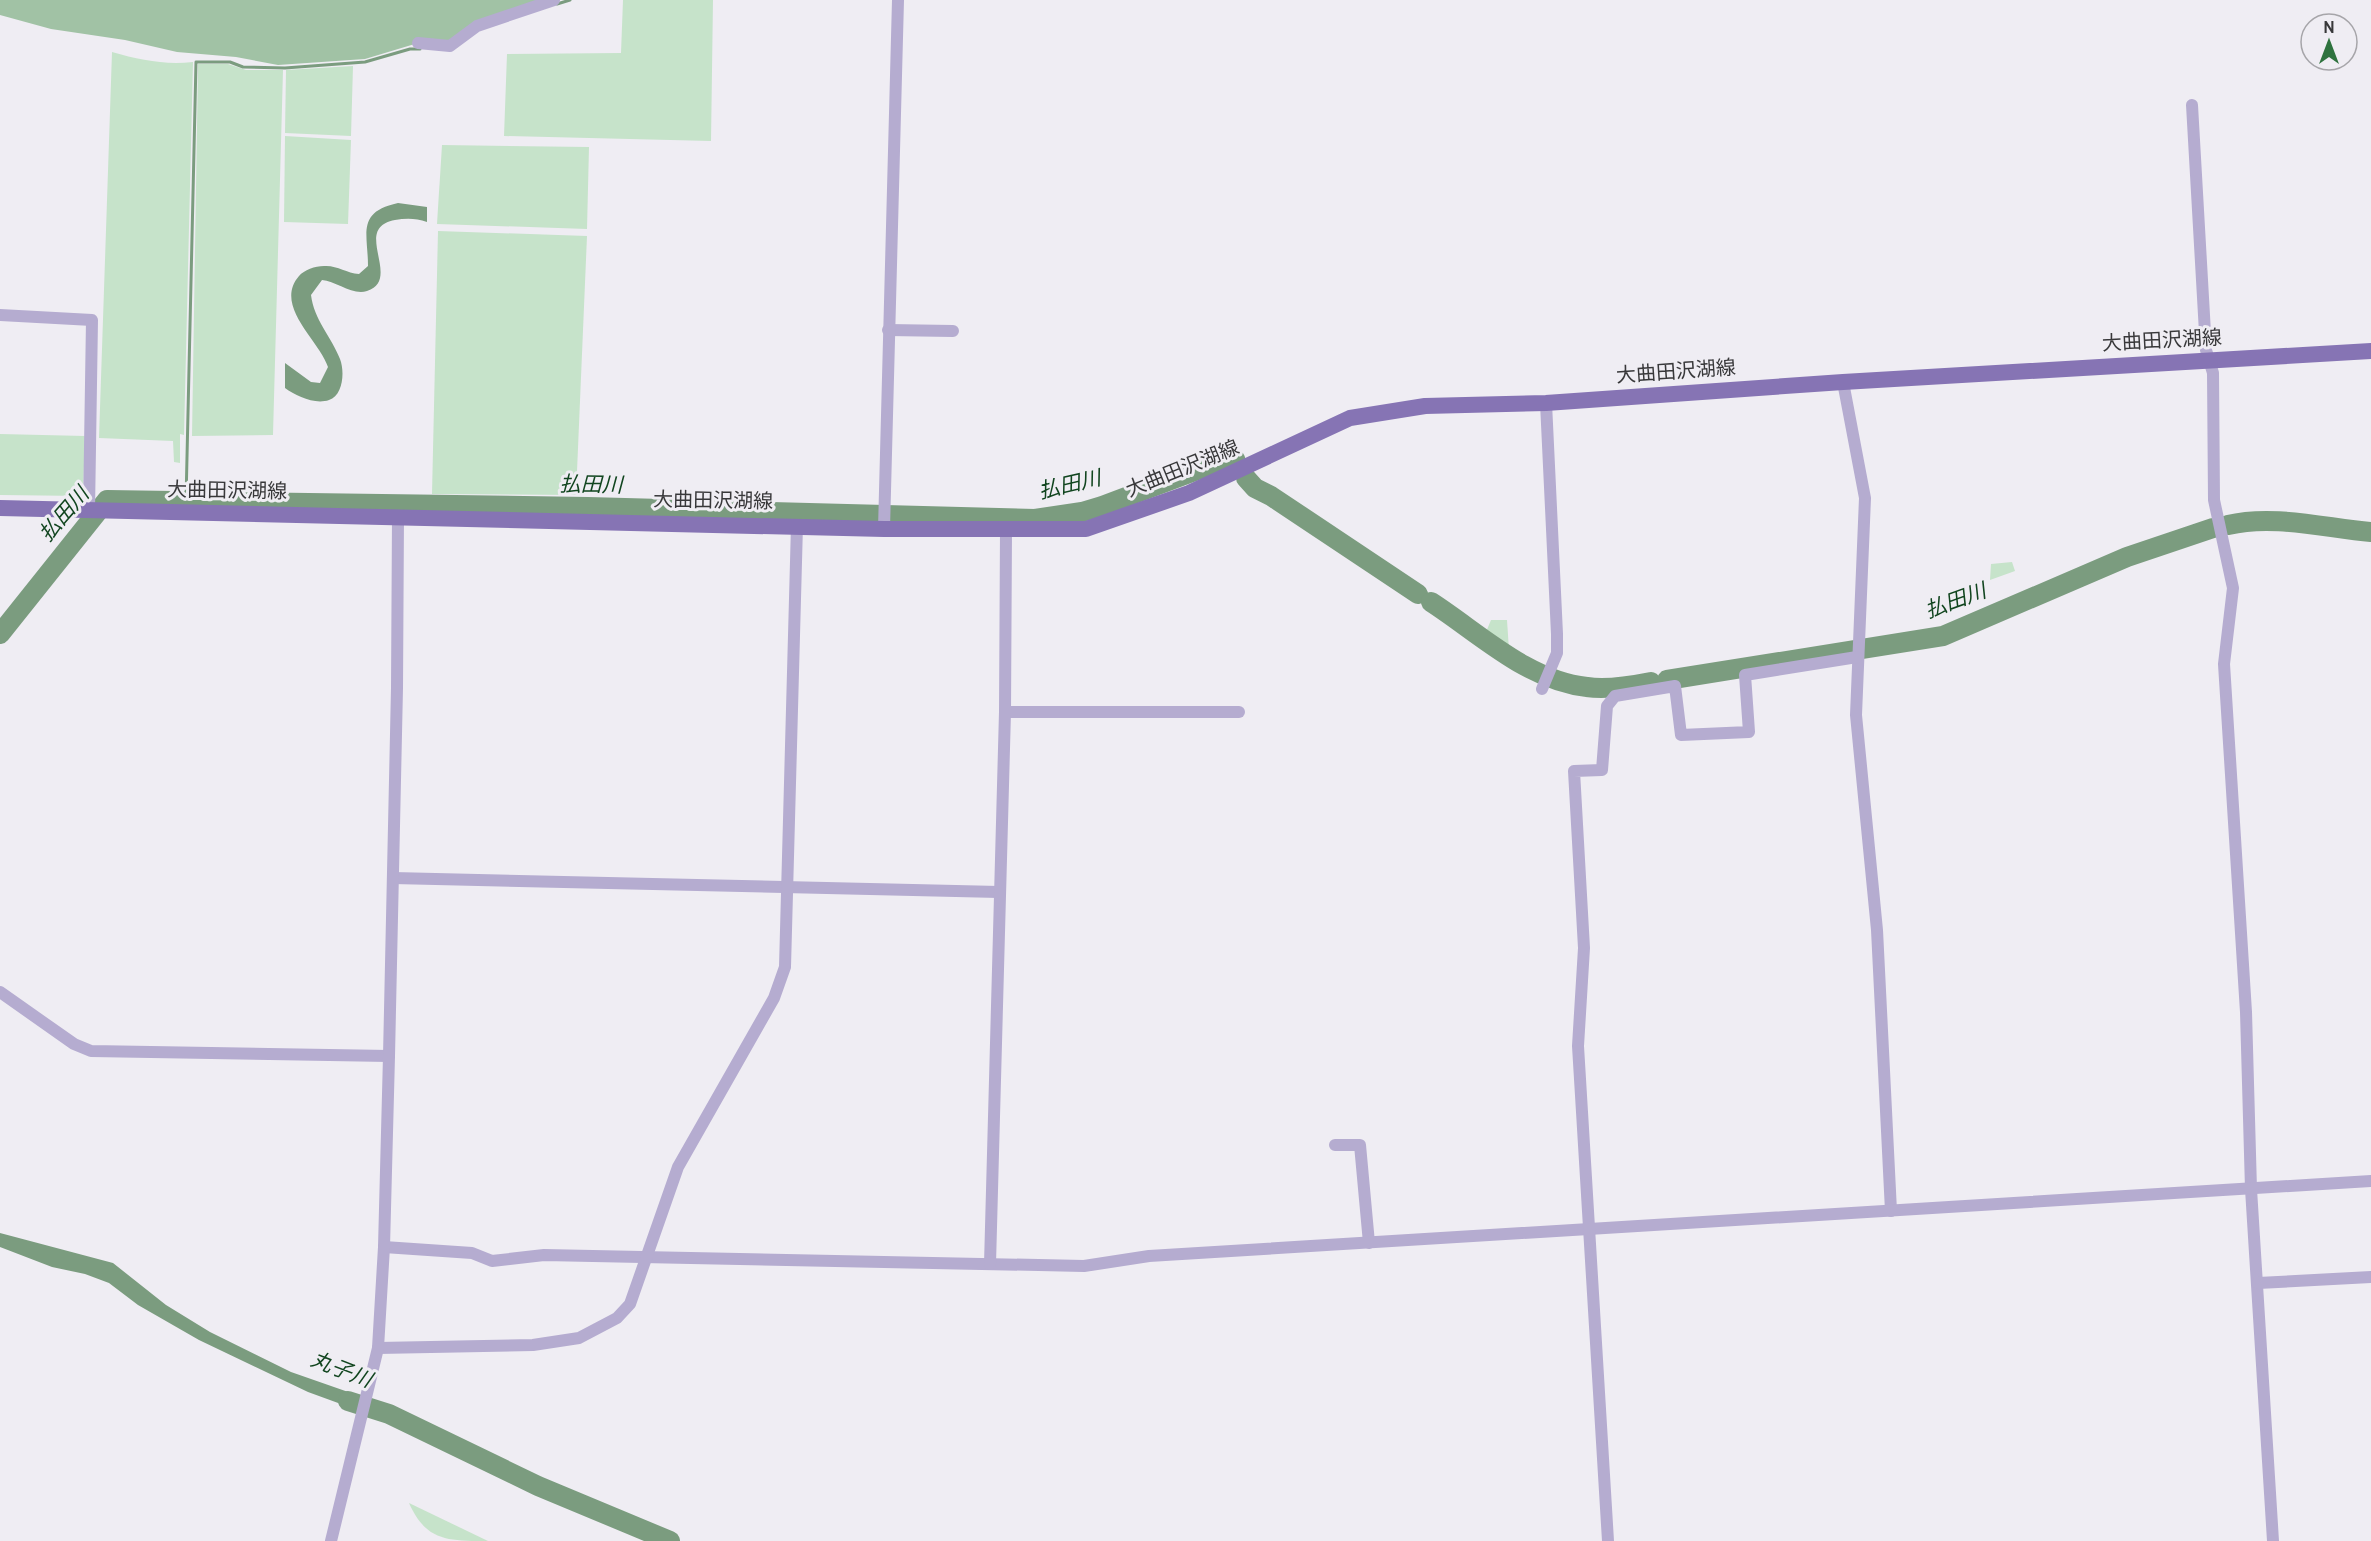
<svg xmlns="http://www.w3.org/2000/svg" width="2371" height="1541" viewBox="0 0 2371 1541" font-family="Overpass,'Noto Sans JP',sans-serif">
	<style>
		.green { fill: #c6e3ca }
		.forest { fill: #a1c2a5 }
		.water { fill: #7b9c7f }
		.lines { fill: none; stroke-linecap: round; stroke-linejoin: round }
		.stream { stroke: #7b9c7f; stroke-width: 3 }
		.river { stroke: #7b9c7f; stroke-width: 20 }
		.minor { stroke: #b5acd0; stroke-width: 12 }
		.major { stroke: #8674b4; stroke-width: 16 }
		.labels { text-anchor: middle; dominant-baseline: central; stroke-width: 6; stroke-linejoin: round; paint-order: stroke }
		.street-label { font-size: 20px; fill: #38383a; stroke: #efedf3 }
		.water-label { font-size: 21px; font-style: italic; fill: #11451f; stroke: #efedf3 }
	</style>
	<rect width="100%" height="100%" fill="#efedf3"/>
	<g class="green">
		<polygon points="623,0 713,0 711,141 504,136 507,54 621,53"/>
		<path d="M 112,52 C 140,60 164,65 193,62 L 184,435 L 180,434 L 180,463 L 174,462 L 173,441 L 99,438 Z"/>
		<polygon points="198,64 228,64 246,70 283,70 273,435 192,436"/>
		<polygon points="353,66 351,136 285,133 286,70"/>
		<polygon points="285,136 351,140 348,224 284,222"/>
		<polygon points="442,145 589,147 587,229 437,224"/>
		<polygon points="438,231 587,236 576,495 432,494"/>
		<polygon points="0,434 85,436 83,496 0,495"/>
		<polygon points="2012,562 2015,571 1990,580 1991,564"/>
		<polygon points="1491,620 1507,620 1509,650 1486,632"/>
		<path d="M 409,1503 L 488,1541 C 447,1541 426,1541 409,1503 Z"/>
	</g>
	<polygon class="forest" points="0,0 554,0 477,26 450,46 418,43 365,59 278,65 236,57 177,52 125,40 51,29 0,15"/>
	<g class="water">
		<path d="M 398,203 L 427,207 L 427,222 C 416,218 406,218 395,220 C 351,228 403,279 367,291 C 353,296 336,281 322,280 L 311,295 C 314,320 331,336 340,359 C 345,372 343,396 329,400 C 315,405 296,396 285,388 L 285,363 L 311,382 L 320,383 L 328,367 C 320,341 273,306 299,276 C 304,270 315,266 324,266 C 337,265 346,273 359,274 L 368,266 C 368,234 356,212 398,203 Z"/>
		<polygon points="0,1233 113,1263 166,1305 210,1332 291,1372 374,1401 371,1415 308,1392 199,1340 138,1305 109,1283 85,1274 52,1267 0,1247"/>
	</g>
	<g class="lines">
		<g class="stream">
			<polyline points="557,4 570,0"/>
			<polyline points="186,501 196,62 230,62 243,67 285,68 365,62 410,49 420,49"/>
		</g>
		<g class="river">
			<polyline points="1246,478 1255,488 1271,496 1418,594"/>
			<path d="M 2228,525 C 2273,514 2325,528 2371,532"/>
			<path d="M 1431,602 C 1479,633 1528,681 1587,687 C 1607,690 1631,686 1651,682"/>
			<polyline points="0,634 107,500 588,507 1035,519 1082,512 1102,506 1224,460 1235,459 1236,462"/>
			<polyline points="1667,680 1943,636 2127,557 2213,528"/>
			<polyline points="348,1401 389,1414 538,1486 670,1541"/>
		</g>
		<g class="minor">
			<polyline points="418,43 450,46 477,26 554,0"/>
			<polyline points="2192,105 2206,350 2213,373 2214,500 2233,588 2224,664 2246,1012 2251,1189 2273,1541"/>
			<polyline points="0,315 92,320 89,511"/>
			<polyline points="888,330 953,331"/>
			<polyline points="1843,382 1865,498 1856,715 1877,930 1891,1211"/>
			<polyline points="884,529 898,0"/>
			<polyline points="1542,689 1557,653 1557,634 1546,403"/>
			<polyline points="1005,712 1239,712"/>
			<polyline points="393,878 999,892"/>
			<polyline points="0,992 74,1044 91,1051 389,1056"/>
			<polyline points="1335,1145 1360,1145 1369,1243"/>
			<polyline points="384,1247 472,1253 492,1261 544,1255 1084,1266 1149,1256 2371,1181"/>
			<polyline points="990,1264 1005,712 1006,531"/>
			<polyline points="2258,1283 2371,1277"/>
			<polyline points="378,1348 533,1345 579,1338 617,1318 630,1304 678,1167 774,998 785,967 797,525"/>
			<polyline points="331,1541 378,1348 384,1247 389,1056 397,688 398,516"/>
			<polyline points="1608,1541 1578,1046 1584,948 1574,771 1602,770 1607,706 1615,696 1675,686 1681,735 1749,732 1745,675 1857,657"/>
		</g>
		<polyline class="major" points="0,508 884,529 1086,529 1189,493 1350,418 1425,406 1546,403 1843,382 2371,351"/>
	</g>
	<g class="labels">
		<g class="street-label">
			<text transform="translate(2162 342) rotate(-3)">大曲田沢湖線</text>
			<text transform="translate(1676 373) rotate(-4)">大曲田沢湖線</text>
			<text transform="translate(1183 470) rotate(-22)">大曲田沢湖線</text>
			<text transform="translate(227 492) rotate(1)">大曲田沢湖線</text>
			<text transform="translate(713 502) rotate(1)">大曲田沢湖線</text>
		</g>
		<g class="water-label">
			<text transform="translate(591 486) rotate(1)">払田川</text>
			<text transform="translate(1070 486) rotate(-13)">払田川</text>
			<text transform="translate(65 515) rotate(-49)">払田川</text>
			<text transform="translate(1956 602) rotate(-20)">払田川</text>
			<text transform="translate(341 1371) rotate(21)">丸子川</text>
		</g>
	</g>
	<g transform="translate(2329 42)"><circle r="28" fill="#efedf3" stroke="#a6a5a9" stroke-width="1.5"/>
	<path d="M0-4.5L10 22L0 15L-10 22Z" fill="#2e723e"/>
	<text y="-9" font-size="16" font-weight="bold" text-anchor="middle" fill="#38383a">N</text>
	</g>
</svg>
